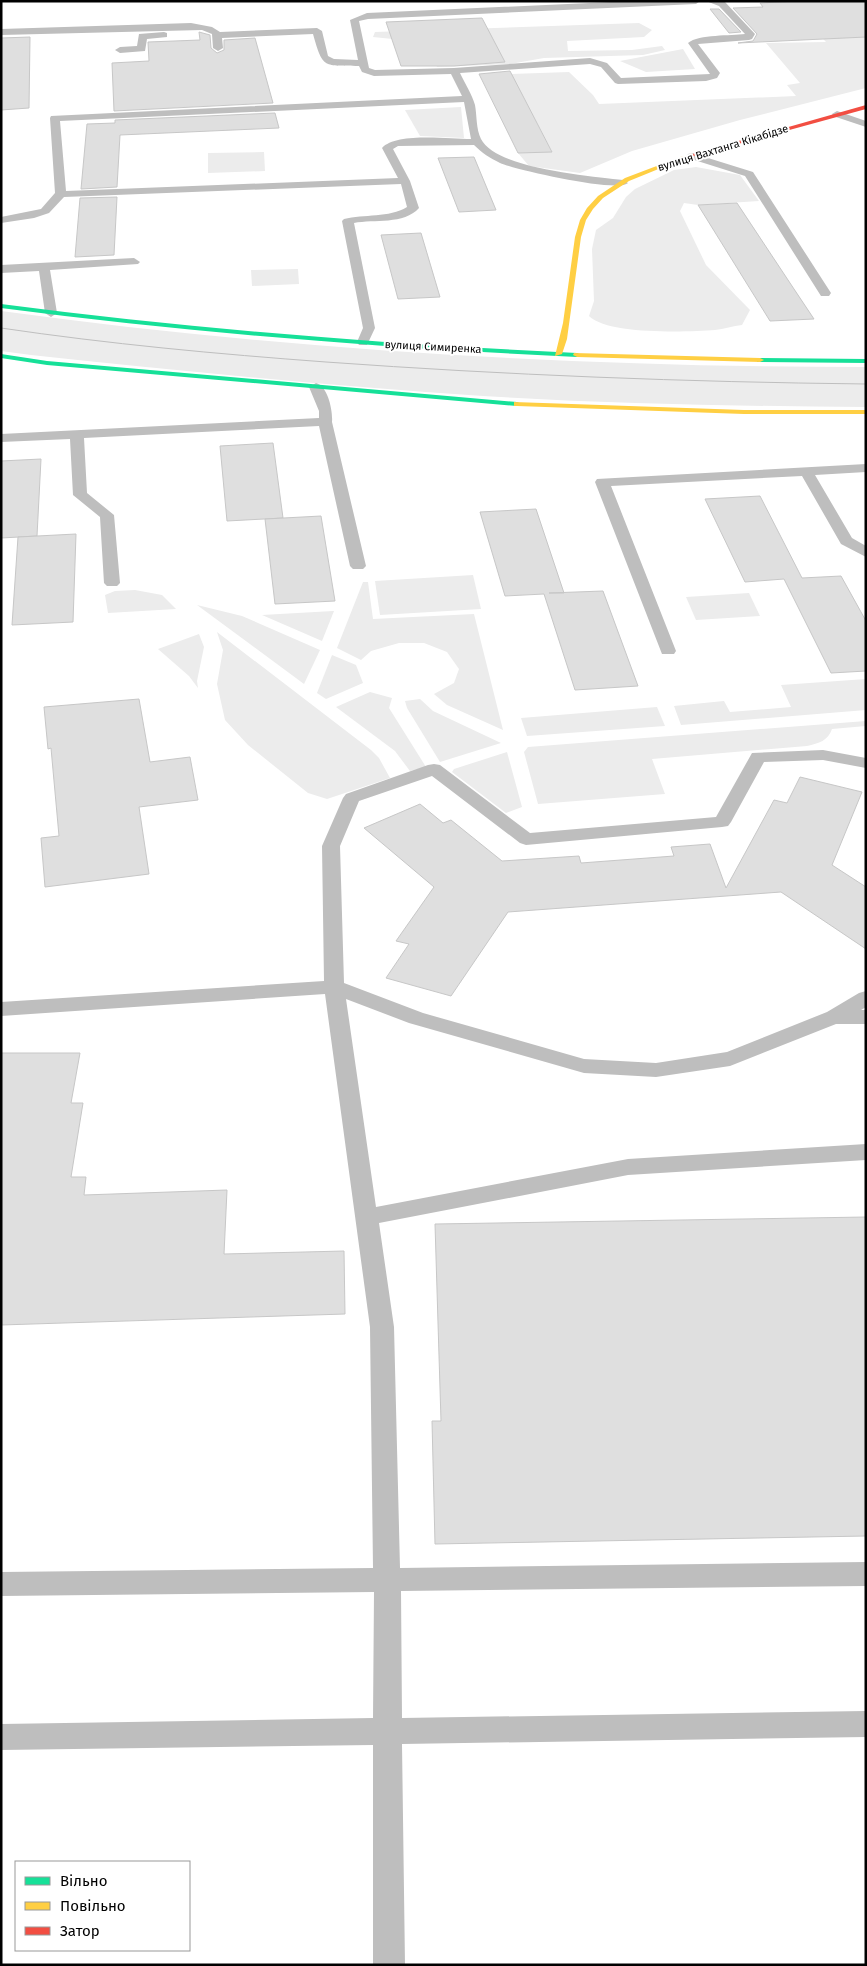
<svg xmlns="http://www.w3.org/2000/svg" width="867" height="1966" viewBox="0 0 867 1966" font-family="'Fira Sans',sans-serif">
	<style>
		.green { fill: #ececec }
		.building { fill: #dfdfdf; stroke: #c7c7c7 }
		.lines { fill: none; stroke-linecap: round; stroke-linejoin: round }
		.lane { fill: #bebebe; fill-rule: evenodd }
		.fast { fill: #16e098; fill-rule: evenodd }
		.slow { fill: #ffcf43; fill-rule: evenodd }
		.jam { fill: #f24e42; fill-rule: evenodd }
		.tram { stroke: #bebebe; stroke-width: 1 }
		.labels { text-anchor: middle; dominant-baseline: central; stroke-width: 4; stroke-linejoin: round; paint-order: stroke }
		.far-street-label { font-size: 11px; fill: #000; stroke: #fff }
	</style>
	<rect width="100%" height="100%" fill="#fff"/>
	<g class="green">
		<polygon points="789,2 820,7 866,35 866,88 740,120 632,151 580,173 529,166 518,153 552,151 511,74 569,72 593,95 599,104 796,96 787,85 800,83 766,43 826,42"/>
		<polygon points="639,23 652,30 644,37 567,41 568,51 632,50 662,46 665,50 643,55 544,58 510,64 437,67 429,47 403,40 373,37 375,32"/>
		<polygon points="683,49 695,69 646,72 620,61"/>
		<polygon points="461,107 464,138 420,136 405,110"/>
		<polygon points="264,152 265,171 208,173 208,153"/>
		<path d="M 696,167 L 740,175 L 759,201 L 698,205 L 684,203 L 680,211 L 706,265 L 750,310 L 742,325 C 733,326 724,329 715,330 C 688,332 608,335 589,316 L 594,301 L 592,249 L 596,230 L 613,218 L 626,197 L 635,189 L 674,170 Z"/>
		<polygon points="298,269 299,284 252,286 251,270"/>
		<path d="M 1,311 C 287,350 577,367 866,367 L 866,407 C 738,406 610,404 483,396 C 332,386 181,371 31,355 L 1,351 Z"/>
		<polygon points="473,575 481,609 380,615 375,581"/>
		<polygon points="363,582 368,582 373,619 474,614 503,730 447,705 434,694 454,683 459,669 447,652 424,643 399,643 371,651 361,660 337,648"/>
		<polygon points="135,590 162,595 176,609 108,613 105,595 115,591"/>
		<polygon points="749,593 760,616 696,620 686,597"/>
		<polygon points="197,605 242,616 320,650 304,684"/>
		<polygon points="334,611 322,641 262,615 333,611"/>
		<polygon points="217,632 371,750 379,758 390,778 327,799 308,793 248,745 225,720 217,684 223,650"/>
		<polygon points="199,634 204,647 197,681 198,688 189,676 158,649"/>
		<polygon points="332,655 356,665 363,683 326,699 317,693"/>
		<polygon points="866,679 866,710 681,725 674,706 724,701 730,712 791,707 781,685"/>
		<polygon points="370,692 392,698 389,708 426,767 410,771 395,751 336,707"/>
		<polygon points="420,699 433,711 501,743 440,762 407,708 405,701"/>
		<polygon points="657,707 665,726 527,736 521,718"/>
		<path d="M 866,721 L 866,726 L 832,729 C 828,741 819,743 807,746 L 652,759 L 665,794 L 538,804 L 524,752 L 528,747 Z"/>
		<polygon points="507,752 522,807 506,813 452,772 454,769"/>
	</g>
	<g class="building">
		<polygon points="801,1 866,1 866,37 738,43 753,41 757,34 733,8 763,7 760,3"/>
		<polygon points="710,9 719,9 741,32 729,33"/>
		<polygon points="482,18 505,62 454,66 401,66 386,22"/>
		<polygon points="199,32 210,35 211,48 217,53 224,50 224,40 255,38 273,103 114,111 112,63 149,61 148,42 200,40"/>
		<polygon points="30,37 29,108 1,110 1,38"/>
		<polygon points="510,71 552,152 518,153 479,74"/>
		<polygon points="275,113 279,128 120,135 117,187 81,189 87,124 115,123 115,120"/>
		<polygon points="474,157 496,210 459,212 438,158"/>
		<polygon points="117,197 114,255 75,257 80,198"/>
		<polygon points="737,203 794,289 814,319 770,321 698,205"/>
		<polygon points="421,233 440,297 398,299 381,235"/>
		<polygon points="273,443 283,518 227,521 220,446"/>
		<polygon points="41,459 37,536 1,538 1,461"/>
		<polygon points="760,496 802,578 841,576 866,621 866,671 831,673 784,579 745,582 705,499"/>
		<polygon points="536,509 564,593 549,593 603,591 638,686 575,690 544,594 505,596 480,512"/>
		<polygon points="321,516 335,601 275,604 265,519"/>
		<polygon points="76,534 73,622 12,625 18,537"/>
		<polygon points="139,699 150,762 190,757 198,800 139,807 149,874 45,887 41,838 59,836 51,748 48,749 44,707"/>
		<polygon points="800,777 862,792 832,865 866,887 866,949 781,892 508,912 451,996 386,978 409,944 396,941 434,887 364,828 420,804 443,823 451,820 502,861 579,856 581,863 674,856 671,847 710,844 726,888 774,800 787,803"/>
		<polygon points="1,1053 80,1053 71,1103 83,1103 71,1177 86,1177 84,1195 227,1190 224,1254 344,1251 345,1314 1,1325"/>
		<polygon points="866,1217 866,1536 435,1544 432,1421 441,1421 435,1224"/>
	</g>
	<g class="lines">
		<g class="lane">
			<path d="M 633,1 L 700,1 L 696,4 L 368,19 L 359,21 L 369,68 L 375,70 L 454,68 L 590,58 L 607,63 L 621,78 L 710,74 L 688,43 C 699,34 731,36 745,34 L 719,6 L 706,1 L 725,2 L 755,34 L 752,39 L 749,40 L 698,44 L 720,73 L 717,78 L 706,81 L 618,84 L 615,83 L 601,67 L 590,64 L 460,73 C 465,84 472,94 475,105 C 477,116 476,129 481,139 C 496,169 592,176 623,180 L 628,183 C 618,193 516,170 500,163 C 490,158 482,153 474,145 L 398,146 L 393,149 L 410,181 L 419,208 C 404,225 374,219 354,223 L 375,328 L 367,345 L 359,345 L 357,342 L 363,328 L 342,221 L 344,219 C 364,214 389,218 407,207 L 401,184 L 64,197 L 49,213 L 34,218 L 1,223 L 1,217 L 41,209 L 55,193 L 50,118 L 51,116 L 462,96 L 451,74 L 374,76 L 362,72 L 359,66 C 324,65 323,70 313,34 L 222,38 L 223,48 L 218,51 L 213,48 L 212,34 L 202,30 L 1,35 L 1,29 L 191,23 L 212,27 L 220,32 L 317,28 L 322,31 L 328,56 L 334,59 L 358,60 L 350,20 L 367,13 ZM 464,102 L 471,139 C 449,139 396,132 382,148 L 398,178 L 66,191 L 60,121 Z"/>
			<polygon points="164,32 167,33 167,37 147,39 145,51 120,53 115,50 120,47 137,46 139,34"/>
			<polygon points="837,111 866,121 866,127 833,116 832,114"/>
			<polygon points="692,153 753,172 831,293 829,296 821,296 745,176 688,158 687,156 688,154"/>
			<polygon points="134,258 140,262 138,264 50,270 57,313 51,317 45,313 39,271 1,273 1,265"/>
			<path d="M 316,383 C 328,386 333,411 332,422 L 366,566 L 363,569 L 353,569 L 350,566 L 319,426 L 84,438 L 87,493 L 114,515 L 120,583 L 117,586 L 107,586 L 104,583 L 100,517 L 73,495 L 70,439 L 1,442 L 1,434 L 319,418 L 319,411 L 309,387 Z"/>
			<polygon points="866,464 866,472 815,475 852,538 866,546 866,557 841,544 802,476 611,486 676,651 674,654 662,654 595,482 597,479"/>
			<polygon points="823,750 866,758 866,768 823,760 764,762 731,822 728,826 722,827 526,845 520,843 432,776 359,801 340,846 344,983 423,1013 584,1059 656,1063 727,1052 827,1012 859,993 866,991 866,1007 861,1010 866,1010 866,1024 836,1024 730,1066 656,1077 584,1073 409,1023 346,999 376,1207 628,1159 866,1144 866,1160 628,1175 379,1223 394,1327 400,1568 866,1562 866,1586 401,1591 402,1718 866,1711 866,1737 402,1744 405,1965 373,1965 373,1745 1,1750 1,1724 373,1718 374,1592 1,1596 1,1572 373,1568 370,1327 325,994 1,1016 1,1002 324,981 322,846 343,798 346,794 428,765 434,764 440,765 530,833 716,817 752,753"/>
		</g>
		<g class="fast">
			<path d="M 1,304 C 193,329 384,344 577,353 L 581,355 L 577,357 C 384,348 193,333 1,308 Z"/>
			<polygon points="1,354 47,361 517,402 521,404 517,406 47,365 1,358"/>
			<polygon points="757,358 866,359 866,363 760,362 757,362"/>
		</g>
		<g class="slow">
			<polygon points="683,156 688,157 629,181 603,198 593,209 586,220 581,237 567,339 562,354 555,356 563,323 575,237 580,220 587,208 598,196 625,178"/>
			<polygon points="574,353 760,358 764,360 760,362 577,357 573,355"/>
			<polygon points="514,402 744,410 866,410 866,414 744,414 517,406 514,406"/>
		</g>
		<polygon class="jam" points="866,105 866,109 687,158 682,157"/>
		<path class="tram" d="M 1,328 C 109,344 217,354 326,362 C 506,375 686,382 866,384"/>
	</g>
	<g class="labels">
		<g class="far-street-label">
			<text transform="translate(723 148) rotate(-17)">вулиця Вахтанга Кікабідзе</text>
			<text transform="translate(433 347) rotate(3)">вулиця Симиренка</text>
		</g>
	</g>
	<rect width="867" height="1966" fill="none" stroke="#000000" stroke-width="5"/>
	<rect x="15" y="1861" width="175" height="90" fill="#ffffff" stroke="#999999"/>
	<rect x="25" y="1877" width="25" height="8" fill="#16e098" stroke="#999999"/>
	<text x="60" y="1886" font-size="15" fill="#000000">Вільно</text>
	<rect x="25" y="1902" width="25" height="8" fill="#ffcf43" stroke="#999999"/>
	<text x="60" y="1911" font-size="15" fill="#000000">Повільно</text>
	<rect x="25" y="1927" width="25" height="8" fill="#f24e42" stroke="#999999"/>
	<text x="60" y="1936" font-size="15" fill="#000000">Затор</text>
</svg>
